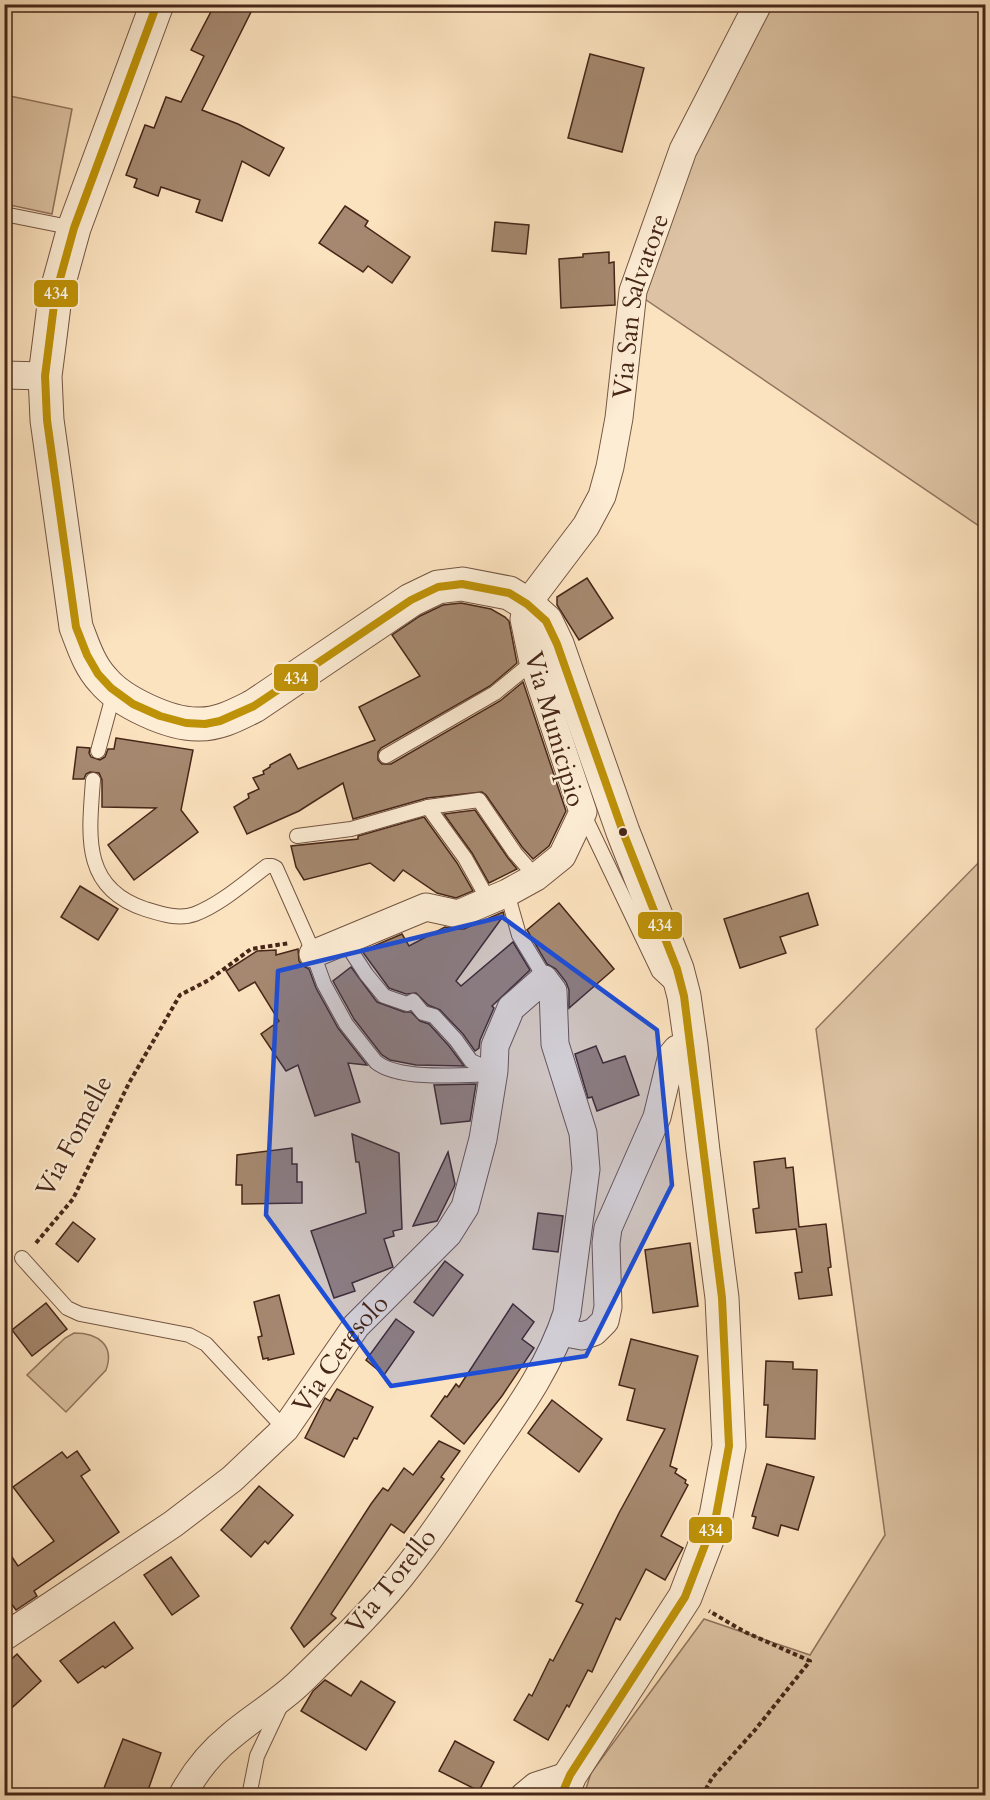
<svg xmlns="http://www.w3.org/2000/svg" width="990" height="1800" viewBox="0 0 990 1800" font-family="Cardo,serif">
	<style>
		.green { fill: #ddc3a3; stroke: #92745e; stroke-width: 1.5 }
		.building { fill: #a5886f; stroke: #462618; stroke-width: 1.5 }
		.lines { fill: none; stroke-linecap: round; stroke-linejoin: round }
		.service-casing { stroke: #745542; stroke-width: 16 }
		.minor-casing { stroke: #745542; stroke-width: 29 }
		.tertiary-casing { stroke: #745542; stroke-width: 35 }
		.path { stroke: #462618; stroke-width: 4; stroke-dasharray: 4.5 3; stroke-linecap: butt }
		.service { stroke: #fdedd5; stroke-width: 14 }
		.minor { stroke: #fdedd5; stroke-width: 27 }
		.tertiary { stroke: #fdedd5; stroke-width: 33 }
		.bus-1-casing { stroke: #fdedd5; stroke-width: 12 }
		.bus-1 { stroke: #be9208; stroke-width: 8 }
		.marked { fill: #1d4ed8; fill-opacity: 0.2; stroke: #1d4ed8; stroke-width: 4.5; stroke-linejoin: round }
		.bus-dot { fill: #462618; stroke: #fdedd5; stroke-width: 2 }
		.labels { text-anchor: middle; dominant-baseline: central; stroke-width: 4.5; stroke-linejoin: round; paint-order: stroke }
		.street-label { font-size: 26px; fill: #462618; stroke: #fdedd5 }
		.line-badge { stroke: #fdedd5; stroke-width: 2 }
		.badge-label { font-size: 16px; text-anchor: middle; font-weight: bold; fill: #fff }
	</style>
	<rect width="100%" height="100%" fill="#fce3bf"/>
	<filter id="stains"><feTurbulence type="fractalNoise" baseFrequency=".00333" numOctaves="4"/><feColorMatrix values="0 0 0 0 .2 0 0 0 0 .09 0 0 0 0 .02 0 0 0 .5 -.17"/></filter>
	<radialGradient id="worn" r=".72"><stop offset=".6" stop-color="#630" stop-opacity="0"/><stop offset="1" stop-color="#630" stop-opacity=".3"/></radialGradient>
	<g class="green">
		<polygon points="758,5 985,5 985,530 633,291"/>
		<polygon points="5,95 72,109 52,214 5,204"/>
		<polygon points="985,856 985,1795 584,1795 591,1773 704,1619 810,1655 885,1535 816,1029"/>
		<path d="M 74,1333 C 98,1333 115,1345 106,1370 L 66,1412 L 27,1375 L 65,1338 Z"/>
	</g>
	<g class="building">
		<polygon points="215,4 255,4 202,110 238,124 284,148 269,176 242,161 222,221 196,212 200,200 161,187 158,196 134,187 137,179 126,175 145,125 154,128 166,97 181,102 204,56 191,50"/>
		<polygon points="590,54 644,68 622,152 568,138"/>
		<polygon points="345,206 368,221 365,226 410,257 392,283 368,266 363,272 319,243"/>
		<polygon points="495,222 529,225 526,254 492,251"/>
		<polygon points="609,252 609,263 614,262 615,305 561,308 559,259 583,257 583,254"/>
		<polygon points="587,578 613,618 579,640 557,605 557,597"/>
		<polygon points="461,603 491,609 505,617 509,621 517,663 490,686 381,748 378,752 378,760 382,764 391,764 500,701 523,682 566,811 549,846 533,859 522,847 486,795 482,792 427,798 353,819 343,783 299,811 247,834 234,807 249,798 248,794 259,789 253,778 264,774 263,771 270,767 270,765 290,754 298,769 375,740 359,707 420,676 392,635 420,616 443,605"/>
		<polygon points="116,738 193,750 181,810 198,832 134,880 108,845 156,808 102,807 102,780 99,773 90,772 86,774 84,779 73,779 77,747 90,748 89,753 91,757 100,760 105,757 108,749 114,749"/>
		<polygon points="475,810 508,858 517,869 489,883 472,853 444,814"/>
		<polygon points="424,817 457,863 473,891 456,898 437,893 403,870 394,881 370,863 304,880 296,867 291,846 358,839 358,836"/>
		<polygon points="80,886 118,909 98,940 61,917"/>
		<polygon points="808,893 818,925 780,937 786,953 740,968 724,919"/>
		<polygon points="559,903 614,969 569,1008 569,990 566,982 556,969 547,964 527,930"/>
		<polygon points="503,912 504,915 456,981 461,986 513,942 530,970 492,1006 494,1008 480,1040 479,1048 475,1051 463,1034 440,1010 428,1005 416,993 406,994 389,988 362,951 402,934 409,946 445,927 455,929 464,929"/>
		<polygon points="298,949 299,961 303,966 309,969 316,988 338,1028 367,1065 348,1063 360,1102 315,1116 298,1065 286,1071 261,1034 279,1021 255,982 239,991 226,971 257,951 276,950 276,955"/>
		<polygon points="351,967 377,1002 404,1012 411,1012 420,1021 429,1024 449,1046 464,1066 416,1065 390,1060 382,1055 354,1019 333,981"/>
		<polygon points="596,1046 603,1063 625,1056 639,1095 597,1111 592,1097 588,1098 575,1054"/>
		<polygon points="476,1084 470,1121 441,1124 434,1085"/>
		<polygon points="352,1134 399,1153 402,1229 393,1231 394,1236 384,1239 393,1267 352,1283 355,1291 334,1298 311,1231 366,1213 359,1162 356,1162"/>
		<polygon points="292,1148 292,1164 297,1164 297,1182 302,1182 302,1203 242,1204 242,1185 236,1185 237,1155"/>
		<polygon points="448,1152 455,1184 454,1187 437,1221 413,1226"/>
		<polygon points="785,1158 786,1168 793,1167 799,1227 826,1224 831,1267 828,1268 832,1295 799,1299 795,1273 802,1272 796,1229 756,1233 753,1209 759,1208 754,1162"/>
		<polygon points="538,1213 563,1216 558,1252 533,1249"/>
		<polygon points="73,1222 95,1239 78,1262 56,1244"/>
		<polygon points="690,1243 698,1306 653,1313 645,1250"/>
		<polygon points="445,1261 463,1275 433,1316 414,1302"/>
		<polygon points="279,1295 294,1354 268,1360 268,1358 263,1359 258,1337 262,1336 254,1302"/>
		<polygon points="46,1303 67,1329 32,1356 12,1330"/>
		<polygon points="513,1304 534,1322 522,1339 534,1348 502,1396 464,1444 431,1416 445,1396 447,1397 456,1384 459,1387"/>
		<polygon points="396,1319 414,1332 384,1375 366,1360"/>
		<polygon points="631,1339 698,1356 670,1466 677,1469 675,1473 686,1480 685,1483 688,1485 661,1536 683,1548 665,1580 646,1569 620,1620 616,1618 592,1672 588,1670 569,1707 567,1705 548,1740 514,1720 529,1694 532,1696 550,1659 553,1661 583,1604 576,1601 619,1513 665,1429 627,1420 635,1389 619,1385"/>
		<polygon points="766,1361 793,1362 793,1369 817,1370 815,1439 766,1437 768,1405 764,1405"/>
		<polygon points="337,1389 373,1407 357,1439 354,1438 344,1457 305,1438 325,1398 330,1401"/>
		<polygon points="552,1400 602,1439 579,1472 528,1433"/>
		<polygon points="439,1441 460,1451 441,1477 444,1479 404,1533 391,1524 331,1614 336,1618 304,1647 291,1628 371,1504 383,1488 388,1491 404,1468 413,1475"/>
		<polygon points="77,1451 90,1470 81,1476 119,1532 34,1591 37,1596 16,1610 4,1594 4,1545 18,1566 54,1541 13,1487 62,1452 67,1458"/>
		<polygon points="767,1464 814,1477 798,1530 781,1525 778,1536 753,1528 756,1517 752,1516"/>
		<polygon points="259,1486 293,1515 268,1544 265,1541 251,1557 221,1530"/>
		<polygon points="171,1557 199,1596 172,1615 144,1575"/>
		<polygon points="114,1622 133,1648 105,1668 103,1666 78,1683 60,1661"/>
		<polygon points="17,1654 41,1681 4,1715 4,1666"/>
		<polygon points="325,1680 351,1696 361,1681 395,1702 366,1750 301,1711 313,1691"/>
		<polygon points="123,1739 161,1753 146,1796 101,1796"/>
		<polygon points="455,1741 494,1762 479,1791 439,1771"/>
	</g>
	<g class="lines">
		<g class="service-casing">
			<g id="service">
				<polyline points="4,214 74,228"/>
				<polyline points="98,751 114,692"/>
				<polyline points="386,756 495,693 533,662"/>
				<path d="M 93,780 C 89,835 81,888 145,909 C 161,914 179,920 195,914 C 221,904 244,883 267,866 L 272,866 L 276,868 L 308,940 L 324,984 L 346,1024 L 376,1062 C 399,1081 464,1075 493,1074"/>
				<polyline points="428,807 465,858 489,901"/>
				<polyline points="583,813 659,972 674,986"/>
				<polyline points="297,836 351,829 428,807 479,800 515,853 536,877"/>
				<polyline points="507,893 519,935 539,968 544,979"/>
				<polyline points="345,942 366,974 384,996 407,1004 413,1001 423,1013 434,1016 456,1040 471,1061 494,1071"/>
				<polyline points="22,1258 67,1308 80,1314 189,1335 206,1344 285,1429"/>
				<polyline points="249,1796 257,1756 281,1705"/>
			</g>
		</g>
		<g class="minor-casing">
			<g id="minor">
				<polyline points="4,375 45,376"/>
				<path id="s1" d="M 313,954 L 426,907 L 458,914 L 507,893 L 536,877 L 562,856 L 583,812 L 533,662 L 524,619 L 527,604 L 586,526 L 602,496 L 610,467 L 619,418 L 633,291 L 683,150 L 758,4"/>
				<polyline points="561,1332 582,1336 594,1332 605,1321 608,1307 606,1243 608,1228 657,1117 672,1055 677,1049 691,1045"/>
				<path id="s2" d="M 4,1637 L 173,1524 L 232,1479 L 285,1429 L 356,1326 L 448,1234 L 465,1207 L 483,1139 L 494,1071 L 495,1046 L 511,1008 L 544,979 L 553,991 L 555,1044 L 583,1133 L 586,1169 L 567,1313 C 550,1366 518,1410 487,1455 C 462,1491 438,1529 411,1563 C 378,1607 338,1645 299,1683 C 278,1703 253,1717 231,1736 C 211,1752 194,1773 182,1796"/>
				<polyline points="524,1796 536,1786 570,1775"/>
			</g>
		</g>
		<g class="tertiary-casing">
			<path id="tertiary" d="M 157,4 L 74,228 L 55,297 L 50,337 L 45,376 L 47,420 L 76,627 C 83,645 89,665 103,680 C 121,702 169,724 197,724 C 218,725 236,715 254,706 L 411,600 L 438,587 L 462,584 L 509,593 L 527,604 L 546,621 L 557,644 L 623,832 L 677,969 L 684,996 L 691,1045 L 703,1151 L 722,1298 L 729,1446 L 716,1516 L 685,1597 L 570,1775 L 561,1796"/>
		</g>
		<g class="path">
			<polyline points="36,1243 73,1199 129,1083 180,995 209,980 251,949 290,943"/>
			<polyline points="702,1796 712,1778 755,1730 810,1661 745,1632 709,1611"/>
		</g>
		<use href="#service" class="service"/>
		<use href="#minor" class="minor"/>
		<use href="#tertiary" class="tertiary"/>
		<g class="bus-1-casing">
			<polyline id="bus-1" points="157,4 74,228 55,297 45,376 47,420 76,627 87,655 98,674 111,688 133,704 160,716 186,723 205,724 220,721 254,706 411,600 438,587 462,584 509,593 527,604 546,621 557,644 623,832 677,969 684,996 722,1298 729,1446 716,1516 685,1597 570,1775 561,1796"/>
		</g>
		<use href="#bus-1" class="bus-1"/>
	</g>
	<path class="marked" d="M 502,917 L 657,1030 L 672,1185 L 586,1356 L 391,1386 L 266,1215 L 278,971 Z"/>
	<circle class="bus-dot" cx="623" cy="832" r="5"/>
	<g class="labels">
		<g class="street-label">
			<text stroke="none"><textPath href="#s1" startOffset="867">Via San Salvatore</textPath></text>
			<text transform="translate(555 729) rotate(74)">Via Municipio</text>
			<text transform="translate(74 1136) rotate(-62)">Via Fomelle</text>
			<text stroke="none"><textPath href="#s2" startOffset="444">Via Ceresolo</textPath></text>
			<text transform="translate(391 1581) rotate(-51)">Via Torello</text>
		</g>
	</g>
	<g class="line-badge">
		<rect x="33" y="279" width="46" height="29" rx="6" fill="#be9208"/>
		<rect x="273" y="663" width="46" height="29" rx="6" fill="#be9208"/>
		<rect x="637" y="911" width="46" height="29" rx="6" fill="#be9208"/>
		<rect x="688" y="1516" width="45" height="28" rx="6" fill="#be9208"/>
	</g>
	<g class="badge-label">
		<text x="56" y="299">434</text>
		<text x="296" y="684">434</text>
		<text x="660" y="931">434</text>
		<text x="711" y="1536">434</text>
	</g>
	<rect width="990" height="1800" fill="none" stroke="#fce3bf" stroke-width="24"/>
	<rect x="6" y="6" width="978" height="1788" fill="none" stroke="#462618" stroke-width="3"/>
	<rect x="12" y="12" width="966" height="1776" fill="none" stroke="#462618" stroke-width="1.5"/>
	<rect width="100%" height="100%" filter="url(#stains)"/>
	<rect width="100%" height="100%" fill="url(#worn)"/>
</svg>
